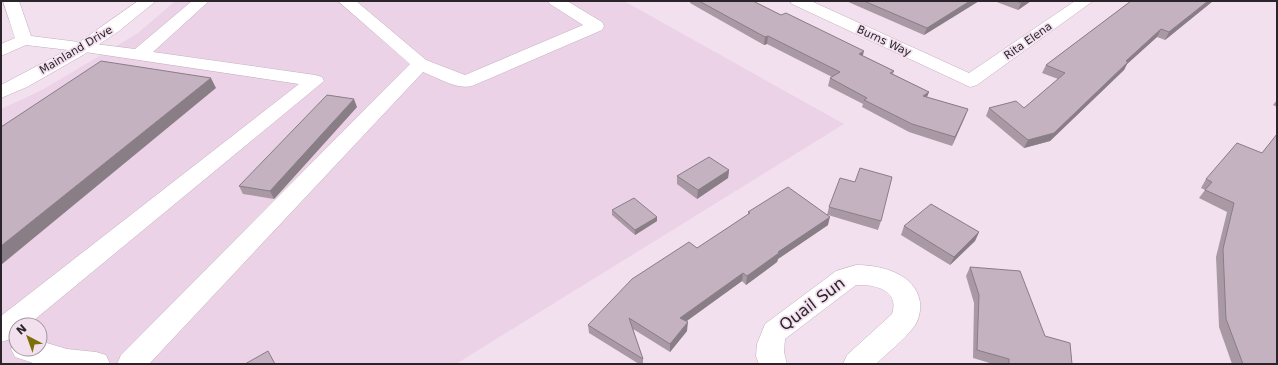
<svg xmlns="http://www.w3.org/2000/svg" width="1278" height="365" viewBox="0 0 1278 365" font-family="'DejaVu Sans',sans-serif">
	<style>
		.built { fill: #ecd2e6; fill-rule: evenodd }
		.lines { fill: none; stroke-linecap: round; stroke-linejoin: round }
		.minor-casing { stroke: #c1afbd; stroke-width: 1 }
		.major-casing { stroke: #c1afbd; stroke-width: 1 }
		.minor { fill: #fff; fill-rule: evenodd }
		.major { fill: #fff; fill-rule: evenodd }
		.wall { fill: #a999a5 }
		.shaded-wall { fill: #897d86 }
		.building { fill: #c4b2c0; stroke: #897d86 }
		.labels { text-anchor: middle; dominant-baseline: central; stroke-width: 3.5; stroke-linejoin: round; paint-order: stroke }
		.far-street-label { font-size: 11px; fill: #2b242a; stroke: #f3e0ef }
		.near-street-label { font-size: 16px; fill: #2b242a; stroke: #f3e0ef }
	</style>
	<rect width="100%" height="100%" fill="#f3e0ef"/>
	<path class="built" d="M 175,1 L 624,1 L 844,124 L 456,364 L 1,364 L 1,109 L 42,90 L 138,33 ZM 16,325 L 40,325 L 40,349 L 16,349 Z"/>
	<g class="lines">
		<g class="minor-casing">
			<g id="minor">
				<polygon points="3,1 19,1 31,36 135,49 192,1 209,1 153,52 315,75 322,77 324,81 28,325 16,325 16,335 11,339 1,342 1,316 299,84 85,52 26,45 1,56 1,44 15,38"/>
				<path d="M 338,1 L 356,1 L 426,60 L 465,75 L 583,25 L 550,4 L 548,1 L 567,1 L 602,22 L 604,26 L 602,30 L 472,86 C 456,90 437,77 423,72 L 149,364 L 117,364 L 121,355 L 410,64 Z"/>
				<polygon points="790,1 811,1 969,73 1075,1 1093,1 977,85 970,87 792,4"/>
				<path d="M 856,265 C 881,265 915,273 920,302 C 921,310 919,321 913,328 C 903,341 888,352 876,364 L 843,364 L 847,355 L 892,314 C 900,290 875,284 856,285 L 785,339 L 784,352 L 787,364 L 759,364 L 756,356 L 757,344 L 765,324 L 836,271 Z"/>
				<polygon points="16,340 16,349 40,349 40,341 67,349 96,352 106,355 110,364 36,364 15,357 11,349"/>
			</g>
		</g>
		<g class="major-casing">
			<polygon id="major" points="138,1 156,1 119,31 83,55 27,87 1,98 1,85 71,48"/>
		</g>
		<use href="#minor" class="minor"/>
		<use href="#major" class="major"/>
	</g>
	<g class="wall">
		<polygon points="690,1 753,1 894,71 893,74 929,92 927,97 968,109 952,146 909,132 862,107 863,104 828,86 830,78 832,77 767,44 764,45 690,3"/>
		<polygon points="846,1 979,1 924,35"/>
		<polygon points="994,1 1031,1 1018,10"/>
		<polygon points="1131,1 1213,1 1165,40 1157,37 1127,64 1124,70 1050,141 1024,148 986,116 989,108 1024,108 1058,79 1042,73 1046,65"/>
		<polygon points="1277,100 1277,107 1273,105"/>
		<polygon points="357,107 274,199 243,194 239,186"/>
		<polygon points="1262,153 1277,364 1232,364 1219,327 1216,257 1227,212 1199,198 1205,190 1201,188 1206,179"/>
		<polygon points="729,170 728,178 697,199 677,184 677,176"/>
		<polygon points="829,207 881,221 878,230 828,215 828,225 778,259 777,262 746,285 742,281 686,321 687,331 670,352 633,329 643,359 643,364 639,364 589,333 588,325 697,248 748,215 748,212 827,215"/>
		<polygon points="612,210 657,217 657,221 635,235 612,215"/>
		<polygon points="904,226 979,232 975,241 950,265 901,235"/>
		<polygon points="970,267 1045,336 1072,364 993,364 973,358 974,303 966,276"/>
	</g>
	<g class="shaded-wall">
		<polygon points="970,1 979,1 924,35 927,28"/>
		<polygon points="1023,1 1031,1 1018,10 1021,3"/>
		<polygon points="1208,1 1213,1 1165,40 1169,32"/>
		<polygon points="1161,29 1157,37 1127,64 1124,70 1050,141 1024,148 1028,140"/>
		<polygon points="768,36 767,44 764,45 765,37"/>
		<polygon points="864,51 862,59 859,54"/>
		<polygon points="211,78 216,88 1,265 1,246"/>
		<polygon points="929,92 926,99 923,96"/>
		<polygon points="354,99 357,107 274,199 270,191"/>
		<polygon points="968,109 965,117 952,146 955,137"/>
		<polygon points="729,170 728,178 697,199 698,190"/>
		<polygon points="657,217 657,221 635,235 635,230"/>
		<polygon points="830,217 828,225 778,259 777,262 746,285 747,276 778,252"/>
		<polygon points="979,232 975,241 950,265 954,257"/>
		<polygon points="743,273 742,281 680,326 680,318"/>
		<polygon points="688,322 687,331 670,352 670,344"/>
	</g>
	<g class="building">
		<polygon points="699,1 753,1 781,15 786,13 864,51 859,54 894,71 890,73 929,92 923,96 968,109 955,137 912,124 864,100 867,98 830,78 840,72 768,36 765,37"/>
		<polygon points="864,1 970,1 927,28"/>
		<polygon points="1016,1 1023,1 1021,3"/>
		<polygon points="1131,1 1208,1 1169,32 1161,29 1126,61 1128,62 1054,133 1028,140 989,108 1016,101 1024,108 1065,73 1046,65"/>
		<polygon points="101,61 211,78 1,246 1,127"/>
		<polygon points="327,95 354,99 270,191 239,186"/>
		<polygon points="1277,134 1277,364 1243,364 1226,319 1223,249 1234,203 1205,190 1212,182 1206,179 1237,143 1262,153"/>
		<polygon points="709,157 729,170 698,190 677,176"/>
		<polygon points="860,168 892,177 881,221 829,207 840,178 855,182"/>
		<polygon points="788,187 830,217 778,252 779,253 747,276 743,273 680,318 688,322 670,344 629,318 643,359 588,325 632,279 689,242 697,248 750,213 748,212"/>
		<polygon points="634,198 657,217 635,230 612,210"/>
		<polygon points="931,204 979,232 954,257 904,226"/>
		<polygon points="970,267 1020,271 1045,336 1070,343 1072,364 1009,364 1009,359 977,350 979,295"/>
		<polygon points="268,351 275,364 245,364"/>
	</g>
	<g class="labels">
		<g class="far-street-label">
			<text transform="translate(884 41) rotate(25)">Burns Way</text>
			<text transform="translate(1028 41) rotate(-35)">Rita Elena</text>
			<text transform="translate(76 50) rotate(-31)">Mainland Drive</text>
		</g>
		<g class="near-street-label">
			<text transform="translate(812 304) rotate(-37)">Quail Sun</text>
		</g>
	</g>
	<rect width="1278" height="365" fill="none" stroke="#2b242a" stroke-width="4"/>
	<g transform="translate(28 337) rotate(319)"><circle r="19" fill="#f3e0ef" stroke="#a395a0"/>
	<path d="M0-3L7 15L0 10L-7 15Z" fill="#7e6e0a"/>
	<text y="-6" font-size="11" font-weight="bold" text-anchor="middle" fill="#2b242a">N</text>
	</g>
</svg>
